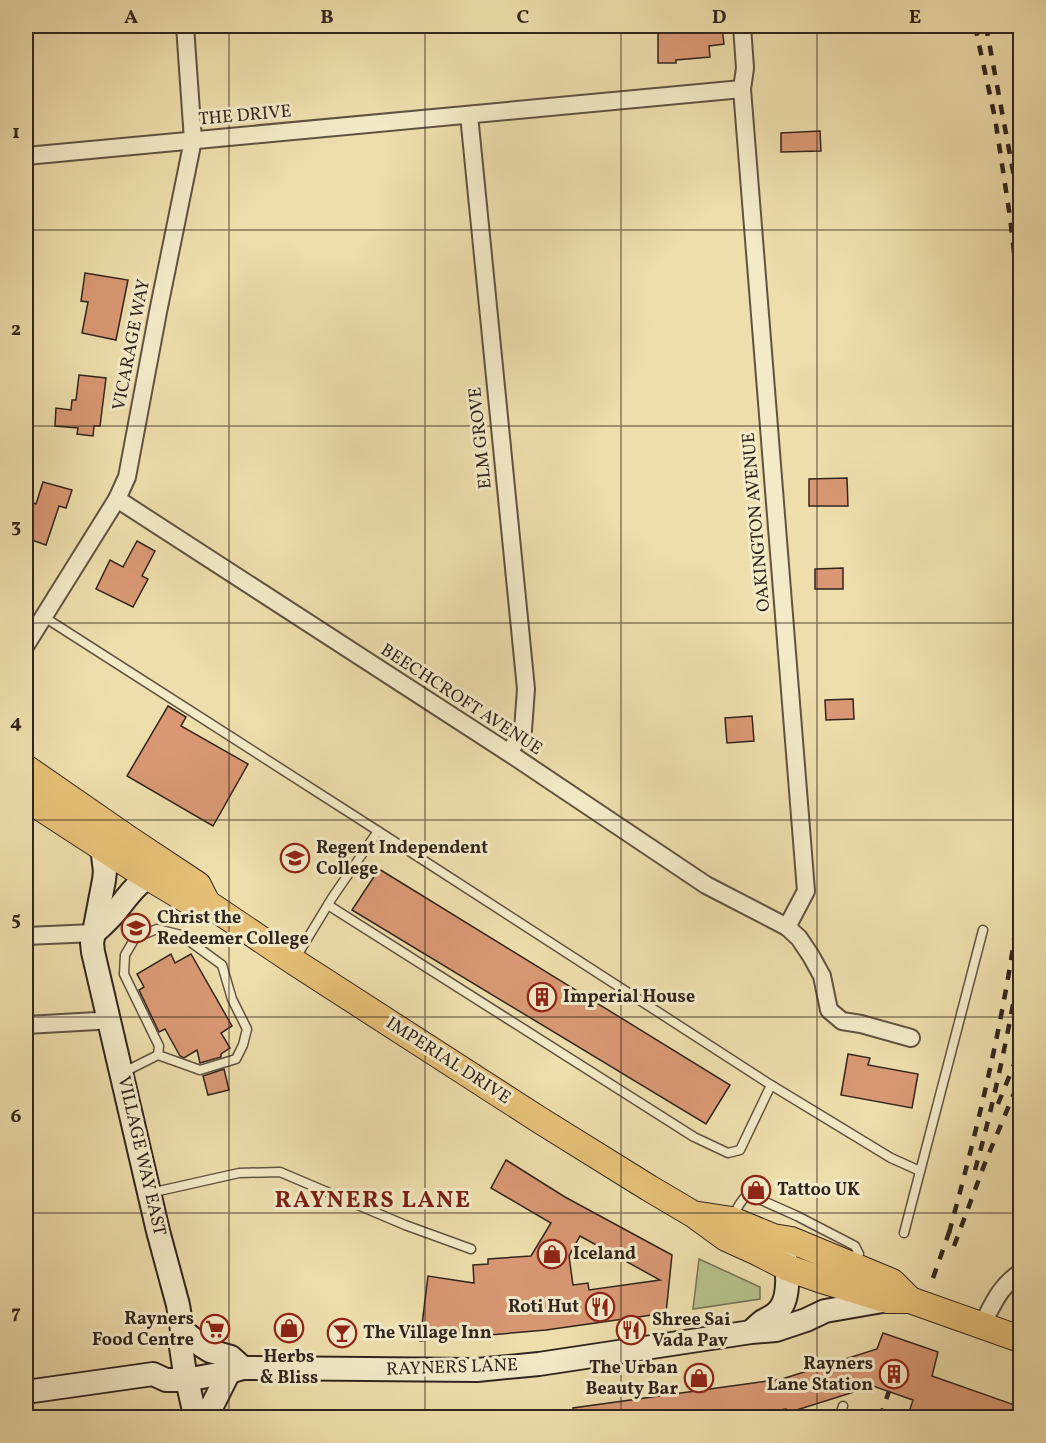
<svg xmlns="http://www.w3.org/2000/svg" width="1046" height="1443" viewBox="0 0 1046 1443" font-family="Vollkorn,serif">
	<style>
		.green { fill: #b6c28b; stroke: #747455; stroke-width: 1.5 }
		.building { fill: #d99873; stroke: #31251f; stroke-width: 1.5; fill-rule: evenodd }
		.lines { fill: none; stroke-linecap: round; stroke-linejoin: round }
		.lane-casing { stroke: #605342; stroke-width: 11 }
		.street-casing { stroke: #605342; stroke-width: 20 }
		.secondary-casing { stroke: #31251f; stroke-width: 26 }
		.primary-casing { stroke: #31251f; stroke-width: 28 }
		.lane { stroke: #f3eac8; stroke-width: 8 }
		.street { stroke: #f3eac8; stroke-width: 16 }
		.secondary { stroke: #f3eac8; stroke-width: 22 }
		.primary { stroke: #e6bf76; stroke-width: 26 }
		.rail { stroke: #31251f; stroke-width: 4.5; stroke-dasharray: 10 10; stroke-linecap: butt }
		.grid { fill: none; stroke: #31251f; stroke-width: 1.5; stroke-opacity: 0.55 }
		.labels { text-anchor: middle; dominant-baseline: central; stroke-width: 6; stroke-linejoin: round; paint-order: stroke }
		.street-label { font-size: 18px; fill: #31251f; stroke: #f3eac8 }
		.poi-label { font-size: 18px; font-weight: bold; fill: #31251f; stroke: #f3eac8; text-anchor: start }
		.district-label { font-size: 24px; font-weight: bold; letter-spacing: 1.5px; fill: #7a1f14; stroke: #f3eac8 }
		.neatline { fill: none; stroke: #31251f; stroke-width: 2 }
		.grid-label { font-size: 20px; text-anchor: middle; font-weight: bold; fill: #31251f }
	</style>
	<rect width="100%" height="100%" fill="#eddeab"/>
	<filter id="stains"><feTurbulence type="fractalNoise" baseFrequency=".00333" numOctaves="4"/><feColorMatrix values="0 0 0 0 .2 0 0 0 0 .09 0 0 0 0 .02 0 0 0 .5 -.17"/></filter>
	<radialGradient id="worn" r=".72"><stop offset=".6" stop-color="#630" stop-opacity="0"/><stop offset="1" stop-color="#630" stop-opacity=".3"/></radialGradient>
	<polygon class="green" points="699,1259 760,1287 760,1299 693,1309"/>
	<g class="building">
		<polygon points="665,26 722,26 724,44 709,46 710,57 676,60 676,63 658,63 658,29 665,29"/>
		<polygon points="820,131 821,151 781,152 781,133"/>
		<polygon points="85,273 128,280 116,340 82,333 88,302 81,301"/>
		<polygon points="79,375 106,378 100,426 94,426 93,436 77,434 78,428 55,426 56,408 71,410 72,400 76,400"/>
		<polygon points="847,478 848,506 809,506 809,479"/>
		<polygon points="43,482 72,490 66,508 59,506 46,545 26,538 26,500 36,504"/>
		<polygon points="137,541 155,551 142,576 148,579 133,607 96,589 110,560 123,567"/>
		<polygon points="843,568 843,589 815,589 815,569"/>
		<polygon points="853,699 854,719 826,720 825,700"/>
		<polygon points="168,706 186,717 181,726 248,764 213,826 127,776"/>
		<polygon points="752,716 754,741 727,743 725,718"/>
		<polygon points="379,869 730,1085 706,1124 352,910"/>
		<polygon points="171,954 175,963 191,954 232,1026 221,1033 230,1048 221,1054 221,1057 200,1063 197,1050 184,1058 180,1056 165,1029 159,1032 139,990 144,987 137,974"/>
		<polygon points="848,1054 870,1058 868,1065 918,1074 912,1108 841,1095"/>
		<polygon points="224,1069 229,1090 208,1095 203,1076"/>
		<path d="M 506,1160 L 565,1197 L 672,1255 L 666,1313 L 546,1330 L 420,1341 L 428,1276 L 474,1283 L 473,1265 L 488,1264 L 488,1259 L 531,1256 L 551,1223 L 491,1188 ZM 580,1236 L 609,1252 L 660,1280 L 589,1290 L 588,1283 L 573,1285 L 569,1256 Z"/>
		<polygon points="883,1333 938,1352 932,1376 1020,1407 1020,1418 907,1418 913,1400 873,1386 787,1413 786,1409 725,1418 574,1418 573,1408 782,1379 877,1349"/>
	</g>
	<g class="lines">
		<g class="lane-casing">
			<g id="lane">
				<polyline points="44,617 378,831 771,1085 891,1158 920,1171"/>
				<polyline points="328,905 694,1137 728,1153 740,1150 771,1085"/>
				<polygon points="157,929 181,935 222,965 232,999 247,1029 243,1045 236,1059 200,1070 158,1055 159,1046 124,974 125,955 135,938"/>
				<polyline points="295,959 332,898 378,831"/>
				<polyline points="122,1073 158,1055"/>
				<polyline points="150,1193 239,1173 280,1172 405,1225 471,1249"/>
				<polyline points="733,1217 739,1205 744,1198 752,1196 797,1216 855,1246 859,1254 856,1264"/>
				<polyline points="904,1233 983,930"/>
				<polyline points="839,1418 843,1406"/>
			</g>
		</g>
		<g class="street-casing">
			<g id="street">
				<polyline points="742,26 745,68 742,89 806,891 787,927 799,938 811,956 822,976 829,1010 842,1021 861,1024 911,1038"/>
				<polyline points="469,115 526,689 523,730 509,753"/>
				<polyline points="26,156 742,89"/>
				<polyline points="117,499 509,753 706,885 787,927"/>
				<polyline points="26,645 117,499 127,477 158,312 193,140 185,26"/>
				<polyline points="26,936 94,933"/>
				<polyline points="26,1025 97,1021 108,1018"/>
				<path d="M 982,1325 C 993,1304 1000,1286 1020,1273"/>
			</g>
		</g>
		<g class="secondary-casing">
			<g id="secondary">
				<polyline points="102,848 105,871 104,880 92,943 93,952 158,1231 178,1305 182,1330 181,1347 184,1367 195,1415 198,1418"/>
				<path d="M 94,933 C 103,925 113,916 120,906 C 133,889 142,878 162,870"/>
				<polyline points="182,1330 202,1346 210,1351 231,1357 243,1368"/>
				<path d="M 753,1330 C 756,1327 759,1324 763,1321 C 769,1318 775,1315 779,1310 C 791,1297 787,1266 784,1250"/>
				<polyline points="26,1392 153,1374 166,1380 186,1380 229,1372 243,1368 477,1370 539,1364 751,1332 776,1330 806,1320 825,1311 888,1300"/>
				<polyline points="206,1418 229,1372"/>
			</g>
		</g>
		<g class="primary-casing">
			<g id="primary">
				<polyline points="26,768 130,840 198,885 207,903"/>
				<polyline points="26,798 132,867 187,900 207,903 293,961 538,1119 649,1188 693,1214 726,1238 757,1252 788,1268 819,1279 888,1300 910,1300 1020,1339"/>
				<polyline points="699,1215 732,1220 773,1237 791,1240 892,1282 910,1300"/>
			</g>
		</g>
		<use href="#lane" class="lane"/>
		<use href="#street" class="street"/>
		<use href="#secondary" class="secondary"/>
		<use href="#primary" class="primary"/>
		<g class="rail">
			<polyline points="975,26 995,118 1010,217 1020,307"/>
			<polyline points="986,26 1013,171 1020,222"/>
			<polyline points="998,1104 1020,1050"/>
			<path d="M 975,1170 C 994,1103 1008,1034 1020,966"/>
			<path d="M 949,1233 C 974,1141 997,1048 1012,954 C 1016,929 1018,902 1020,876"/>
			<polyline points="954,1246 985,1163 1020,1079"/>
			<polyline points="933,1278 952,1224"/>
			<polyline points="880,1418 889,1391"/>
		</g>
	</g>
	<path class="grid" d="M 229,26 L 229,1418M 425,26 L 425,1418M 621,26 L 621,1418M 817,26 L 817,1418M 26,230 L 1020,230M 26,426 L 1020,426M 26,623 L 1020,623M 26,820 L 1020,820M 26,1017 L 1020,1017M 26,1213 L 1020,1213"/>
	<defs>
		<g id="school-ring" transform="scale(1.5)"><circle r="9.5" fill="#f3eac8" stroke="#8f2418" stroke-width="1.5"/><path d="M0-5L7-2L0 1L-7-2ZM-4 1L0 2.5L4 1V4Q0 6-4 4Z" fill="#8f2418"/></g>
		<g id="university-ring" transform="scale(1.5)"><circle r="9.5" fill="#f3eac8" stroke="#8f2418" stroke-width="1.5"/><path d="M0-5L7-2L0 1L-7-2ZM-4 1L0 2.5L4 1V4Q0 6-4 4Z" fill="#8f2418"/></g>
		<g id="building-ring" transform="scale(1.5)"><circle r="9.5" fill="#f3eac8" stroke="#8f2418" stroke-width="1.5"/><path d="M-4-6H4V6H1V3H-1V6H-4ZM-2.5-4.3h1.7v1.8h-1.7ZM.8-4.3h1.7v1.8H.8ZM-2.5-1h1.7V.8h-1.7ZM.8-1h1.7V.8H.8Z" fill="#8f2418"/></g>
		<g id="shop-ring" transform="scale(1.5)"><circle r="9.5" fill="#f3eac8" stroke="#8f2418" stroke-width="1.5"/><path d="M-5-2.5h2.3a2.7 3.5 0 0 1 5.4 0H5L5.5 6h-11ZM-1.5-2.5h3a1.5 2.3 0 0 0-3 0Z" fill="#8f2418"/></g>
		<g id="restaurant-ring" transform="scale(1.5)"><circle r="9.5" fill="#f3eac8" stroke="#8f2418" stroke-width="1.5"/><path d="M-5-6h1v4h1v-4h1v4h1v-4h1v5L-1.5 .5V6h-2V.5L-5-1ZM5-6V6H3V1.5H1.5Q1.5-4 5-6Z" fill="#8f2418"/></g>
		<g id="supermarket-ring" transform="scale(1.5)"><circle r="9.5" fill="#f3eac8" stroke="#8f2418" stroke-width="1.5"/><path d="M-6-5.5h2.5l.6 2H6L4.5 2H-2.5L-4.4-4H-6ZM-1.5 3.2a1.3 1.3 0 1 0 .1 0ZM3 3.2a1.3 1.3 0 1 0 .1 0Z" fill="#8f2418"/></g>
		<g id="bar-ring" transform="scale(1.5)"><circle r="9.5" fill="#f3eac8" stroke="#8f2418" stroke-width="1.5"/><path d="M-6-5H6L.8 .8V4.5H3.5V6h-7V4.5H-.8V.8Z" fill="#8f2418"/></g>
	</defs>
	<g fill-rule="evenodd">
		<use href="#school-ring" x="295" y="858"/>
		<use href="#university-ring" x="136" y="928"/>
		<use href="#building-ring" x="542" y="997"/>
		<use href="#shop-ring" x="756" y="1190"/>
		<use href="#shop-ring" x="552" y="1254"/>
		<use href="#restaurant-ring" x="600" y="1307"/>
		<use href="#shop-ring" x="289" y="1328"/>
		<use href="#supermarket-ring" x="215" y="1329"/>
		<use href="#restaurant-ring" x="631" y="1330"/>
		<use href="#bar-ring" x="342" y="1333"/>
		<use href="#building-ring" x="894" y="1374"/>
		<use href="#shop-ring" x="699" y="1378"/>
	</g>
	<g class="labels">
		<g class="street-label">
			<text transform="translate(245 116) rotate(-5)">THE DRIVE</text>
			<text transform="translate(132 345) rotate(-79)">VICARAGE WAY</text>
			<text transform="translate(481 438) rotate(-96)">ELM GROVE</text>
			<text transform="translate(757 522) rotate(-95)">OAKINGTON AVENUE</text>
			<text transform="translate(461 700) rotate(33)">BEECHCROFT AVENUE</text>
			<text transform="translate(448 1061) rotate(33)">IMPERIAL DRIVE</text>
			<text transform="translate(141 1156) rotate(77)">VILLAGE WAY EAST</text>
			<text transform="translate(452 1368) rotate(-2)">RAYNERS LANE</text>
		</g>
		<g class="poi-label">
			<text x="316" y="848">Regent Independent<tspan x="316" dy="21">College</tspan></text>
			<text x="157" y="918">Christ the<tspan x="157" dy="21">Redeemer College</tspan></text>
			<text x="563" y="997">Imperial House</text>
			<text x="777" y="1190">Tattoo UK</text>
			<text x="573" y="1254">Iceland</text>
			<text x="579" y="1307" text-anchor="end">Roti Hut</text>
			<text x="194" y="1319" text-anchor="end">Rayners<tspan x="194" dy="21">Food Centre</tspan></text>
			<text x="652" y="1320">Shree Sai<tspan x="652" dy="21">Vada Pav</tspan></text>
			<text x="363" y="1333">The Village Inn</text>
			<text x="289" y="1357" text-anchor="middle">Herbs<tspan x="289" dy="21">&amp; Bliss</tspan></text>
			<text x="873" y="1364" text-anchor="end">Rayners<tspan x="873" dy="21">Lane Station</tspan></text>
			<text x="678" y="1368" text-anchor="end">The Urban<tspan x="678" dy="21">Beauty Bar</tspan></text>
		</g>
		<g class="district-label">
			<text x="373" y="1201">RAYNERS LANE</text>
		</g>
	</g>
	<rect width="1046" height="1443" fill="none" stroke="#eddeab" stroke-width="66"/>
	<rect x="33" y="33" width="980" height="1377" class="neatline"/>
	<g class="grid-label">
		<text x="131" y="23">A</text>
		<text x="327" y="23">B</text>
		<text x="523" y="23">C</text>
		<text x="719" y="23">D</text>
		<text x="915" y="23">E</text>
		<text x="16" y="138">1</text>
		<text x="16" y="335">2</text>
		<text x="16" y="532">3</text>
		<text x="16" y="728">4</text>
		<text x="16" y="925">5</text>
		<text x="16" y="1122">6</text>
		<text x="16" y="1318">7</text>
	</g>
	<rect width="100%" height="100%" filter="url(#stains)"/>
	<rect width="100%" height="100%" fill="url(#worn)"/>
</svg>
